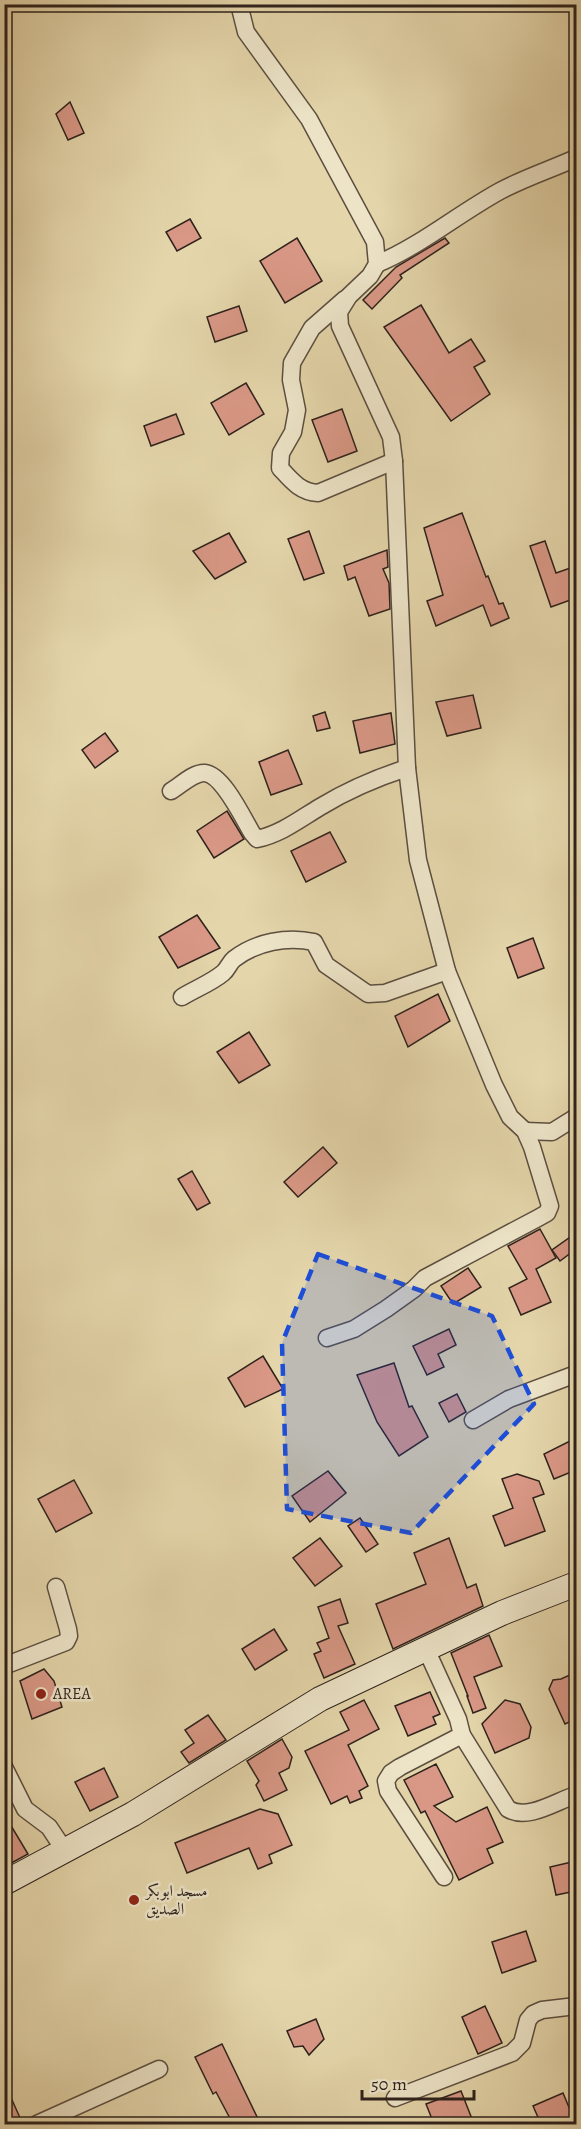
<svg xmlns="http://www.w3.org/2000/svg" width="581" height="2129" viewBox="0 0 581 2129" font-family="Alegreya,Amiri,serif">
	<style>
		.building { fill: #d99886; stroke: #2e221c; stroke-width: 1.5 }
		.lines { fill: none; stroke-linecap: round; stroke-linejoin: round }
		.street-casing { stroke: #5c4f40; stroke-width: 19 }
		.secondary-casing { stroke: #2e221c; stroke-width: 26 }
		.street { stroke: #ede4c8; stroke-width: 16 }
		.secondary { stroke: #ede4c8; stroke-width: 24 }
		.marked { fill: #1d4ed8; fill-opacity: 0.2; stroke: #1d4ed8; stroke-width: 4.5; stroke-dasharray: 12 8; stroke-linejoin: round }
		.poi-dot { fill: #8f2418; stroke: #ede4c8; stroke-width: 2 }
		.labels { text-anchor: middle; dominant-baseline: central; stroke-width: 5; stroke-linejoin: round; paint-order: stroke }
		.poi-label { font-size: 16px; fill: #2e221c; stroke: #ede4c8; text-anchor: start }
	</style>
	<rect width="100%" height="100%" fill="#e4d5aa"/>
	<filter id="stains"><feTurbulence type="fractalNoise" baseFrequency=".00333" numOctaves="4"/><feColorMatrix values="0 0 0 0 .2 0 0 0 0 .09 0 0 0 0 .02 0 0 0 .5 -.17"/></filter>
	<radialGradient id="worn" r=".72"><stop offset=".6" stop-color="#630" stop-opacity="0"/><stop offset="1" stop-color="#630" stop-opacity=".3"/></radialGradient>
	<g class="building">
		<polygon points="70,102 84,133 68,140 56,114"/>
		<polygon points="190,219 201,238 177,251 166,232"/>
		<polygon points="297,238 322,281 285,303 260,261"/>
		<polygon points="445,238 449,243 400,275 402,278 372,309 363,300 396,267"/>
		<polygon points="421,305 449,353 471,339 485,361 474,367 490,394 451,421 384,327"/>
		<polygon points="239,306 247,331 215,342 207,317"/>
		<polygon points="246,383 264,414 229,435 211,403"/>
		<polygon points="342,409 357,451 328,462 312,420"/>
		<polygon points="176,414 184,434 151,446 144,426"/>
		<polygon points="462,513 486,577 488,576 499,604 503,603 509,618 491,626 483,605 436,626 427,601 443,595 424,528"/>
		<polygon points="309,531 324,573 304,580 288,539"/>
		<polygon points="229,533 246,562 215,579 193,551"/>
		<polygon points="545,541 556,573 576,566 576,598 551,607 530,546"/>
		<polygon points="387,550 388,567 383,569 389,583 390,609 369,616 355,577 348,580 344,566"/>
		<polygon points="473,695 481,728 447,736 436,702"/>
		<polygon points="325,712 330,728 317,731 313,716"/>
		<polygon points="391,713 395,744 360,753 353,721"/>
		<polygon points="105,733 118,751 95,768 82,750"/>
		<polygon points="288,750 302,784 271,795 259,762"/>
		<polygon points="227,811 244,839 214,858 197,831"/>
		<polygon points="330,832 346,862 306,882 291,851"/>
		<polygon points="197,915 220,948 178,968 159,937"/>
		<polygon points="533,938 544,968 518,978 507,948"/>
		<polygon points="438,994 450,1021 408,1047 395,1016"/>
		<polygon points="249,1032 270,1065 239,1083 217,1052"/>
		<polygon points="323,1147 337,1163 298,1197 284,1182"/>
		<polygon points="192,1171 210,1203 197,1210 178,1179"/>
		<polygon points="540,1229 556,1258 536,1269 551,1302 521,1315 509,1288 527,1279 508,1246"/>
		<polygon points="576,1233 576,1249 560,1261 552,1250"/>
		<polygon points="468,1268 481,1287 453,1304 441,1286"/>
		<polygon points="449,1329 456,1345 438,1354 444,1367 427,1375 413,1346"/>
		<polygon points="263,1356 283,1389 245,1407 228,1378"/>
		<polygon points="394,1363 409,1407 412,1406 428,1437 399,1456 377,1422 357,1375"/>
		<polygon points="457,1394 466,1412 449,1422 439,1403"/>
		<polygon points="576,1438 576,1470 554,1479 544,1454"/>
		<polygon points="328,1471 346,1493 310,1522 292,1496"/>
		<polygon points="517,1474 539,1481 544,1494 533,1498 545,1531 505,1546 493,1516 513,1508 502,1479"/>
		<polygon points="74,1480 92,1513 56,1532 38,1499"/>
		<polygon points="360,1518 378,1544 366,1552 348,1526"/>
		<polygon points="320,1538 342,1566 315,1586 293,1558"/>
		<polygon points="449,1538 467,1588 476,1584 483,1606 393,1649 376,1604 426,1584 414,1553"/>
		<polygon points="340,1599 348,1623 338,1626 355,1664 324,1678 314,1654 321,1651 317,1643 329,1638 318,1607"/>
		<polygon points="274,1629 287,1650 255,1670 242,1649"/>
		<polygon points="489,1635 502,1666 474,1677 486,1708 473,1713 467,1696 468,1696 451,1653"/>
		<polygon points="44,1669 54,1681 62,1707 32,1719 20,1681"/>
		<polygon points="572,1674 576,1684 576,1719 565,1724 549,1689 553,1680 561,1679"/>
		<polygon points="430,1692 440,1714 433,1717 436,1724 408,1736 395,1706"/>
		<polygon points="364,1700 379,1729 348,1745 368,1786 359,1791 362,1798 350,1803 347,1796 331,1804 305,1751 349,1730 340,1712"/>
		<polygon points="505,1700 520,1704 531,1727 529,1738 495,1753 482,1724"/>
		<polygon points="208,1715 226,1740 189,1763 181,1752 194,1743 185,1730"/>
		<polygon points="282,1739 292,1757 289,1768 279,1773 287,1790 264,1801 256,1785 259,1781 247,1761"/>
		<polygon points="436,1764 453,1797 434,1806 456,1822 487,1807 503,1842 487,1849 493,1863 459,1880 425,1811 421,1813 404,1780"/>
		<polygon points="104,1768 118,1797 90,1811 75,1782"/>
		<polygon points="260,1809 278,1814 292,1845 269,1855 272,1863 258,1869 249,1848 187,1873 175,1843"/>
		<polygon points="4,1814 28,1854 4,1867"/>
		<polygon points="576,1861 576,1891 556,1895 550,1867"/>
		<polygon points="526,1931 536,1961 502,1973 492,1942"/>
		<polygon points="485,2006 502,2043 478,2054 462,2017"/>
		<polygon points="316,2019 324,2039 309,2055 303,2046 294,2047 287,2031"/>
		<polygon points="222,2044 259,2121 253,2124 233,2124 216,2092 213,2094 195,2057"/>
		<polygon points="4,2082 21,2120 11,2124 4,2124"/>
		<polygon points="461,2091 474,2124 434,2124 426,2104"/>
		<polygon points="563,2093 576,2124 541,2124 533,2106"/>
	</g>
	<g class="lines">
		<g class="street-casing">
			<g id="street">
				<polyline points="239,4 246,32 309,119 375,242 377,264 370,276 349,296 339,312 340,326 391,437 394,461 407,768 418,860 447,971 494,1085 510,1117 525,1131 532,1147 550,1206 547,1213 538,1218 425,1278 414,1289 386,1309 354,1329 327,1338"/>
				<path d="M 377,264 C 422,245 458,214 500,191 C 524,178 552,169 576,158"/>
				<path d="M 345,299 L 312,328 L 292,363 L 291,380 L 297,410 L 293,432 L 281,453 L 280,468 C 291,480 300,492 318,493 L 394,461"/>
				<path d="M 171,791 C 181,785 194,772 205,773 C 223,775 243,818 252,833 L 257,839 C 281,834 300,819 320,807 C 348,790 376,778 407,768"/>
				<path d="M 182,997 C 195,989 211,983 223,973 C 228,969 229,963 234,959 C 256,942 287,936 314,942 L 326,965 L 368,994 L 385,993 L 447,971"/>
				<polyline points="525,1131 552,1132 576,1117"/>
				<polyline points="473,1420 509,1399 576,1374"/>
				<path d="M 426,1649 L 458,1719 L 462,1735 L 508,1809 C 528,1821 556,1801 576,1795"/>
				<polyline points="4,1666 66,1642 69,1636 68,1629 56,1587"/>
				<polyline points="4,1767 25,1809 49,1827 65,1851"/>
				<polyline points="444,1877 388,1791 386,1781 391,1773 400,1767 462,1735"/>
				<polyline points="395,2098 512,2053 522,2043 528,2020 533,2014 542,2010 576,2006"/>
				<polyline points="37,2124 159,2069"/>
			</g>
		</g>
		<g class="secondary-casing">
			<polyline id="secondary" points="4,1883 133,1814 320,1699 502,1613 576,1584"/>
		</g>
		<use href="#street" class="street"/>
		<use href="#secondary" class="secondary"/>
	</g>
	<path class="marked" d="M 318,1254 L 492,1316 L 534,1404 L 411,1533 L 287,1509 L 282,1343 Z"/>
	<g class="poi-dot">
		<circle cx="41" cy="1694" r="6"/>
		<circle cx="134" cy="1900" r="6"/>
	</g>
	<g class="labels">
		<g class="poi-label">
			<text x="53" y="1694">AREA</text>
			<text x="146" y="1891">مسجد ابوبكر<tspan x="146" dy="18">الصديق</tspan></text>
		</g>
	</g>
	<rect width="581" height="2129" fill="none" stroke="#e4d5aa" stroke-width="24"/>
	<rect x="6" y="6" width="569" height="2117" fill="none" stroke="#2e221c" stroke-width="3"/>
	<rect x="12" y="12" width="557" height="2105" fill="none" stroke="#2e221c" stroke-width="1.5"/>
	<path d="M362 2090v9h112v-9" fill="none" stroke="#2e221c" stroke-width="3"/>
	<text x="371" y="2090" font-size="18" fill="#2e221c" stroke="#ede4c8" stroke-width="4.5" paint-order="stroke">50 m</text>
	<rect width="100%" height="100%" filter="url(#stains)"/>
	<rect width="100%" height="100%" fill="url(#worn)"/>
</svg>
